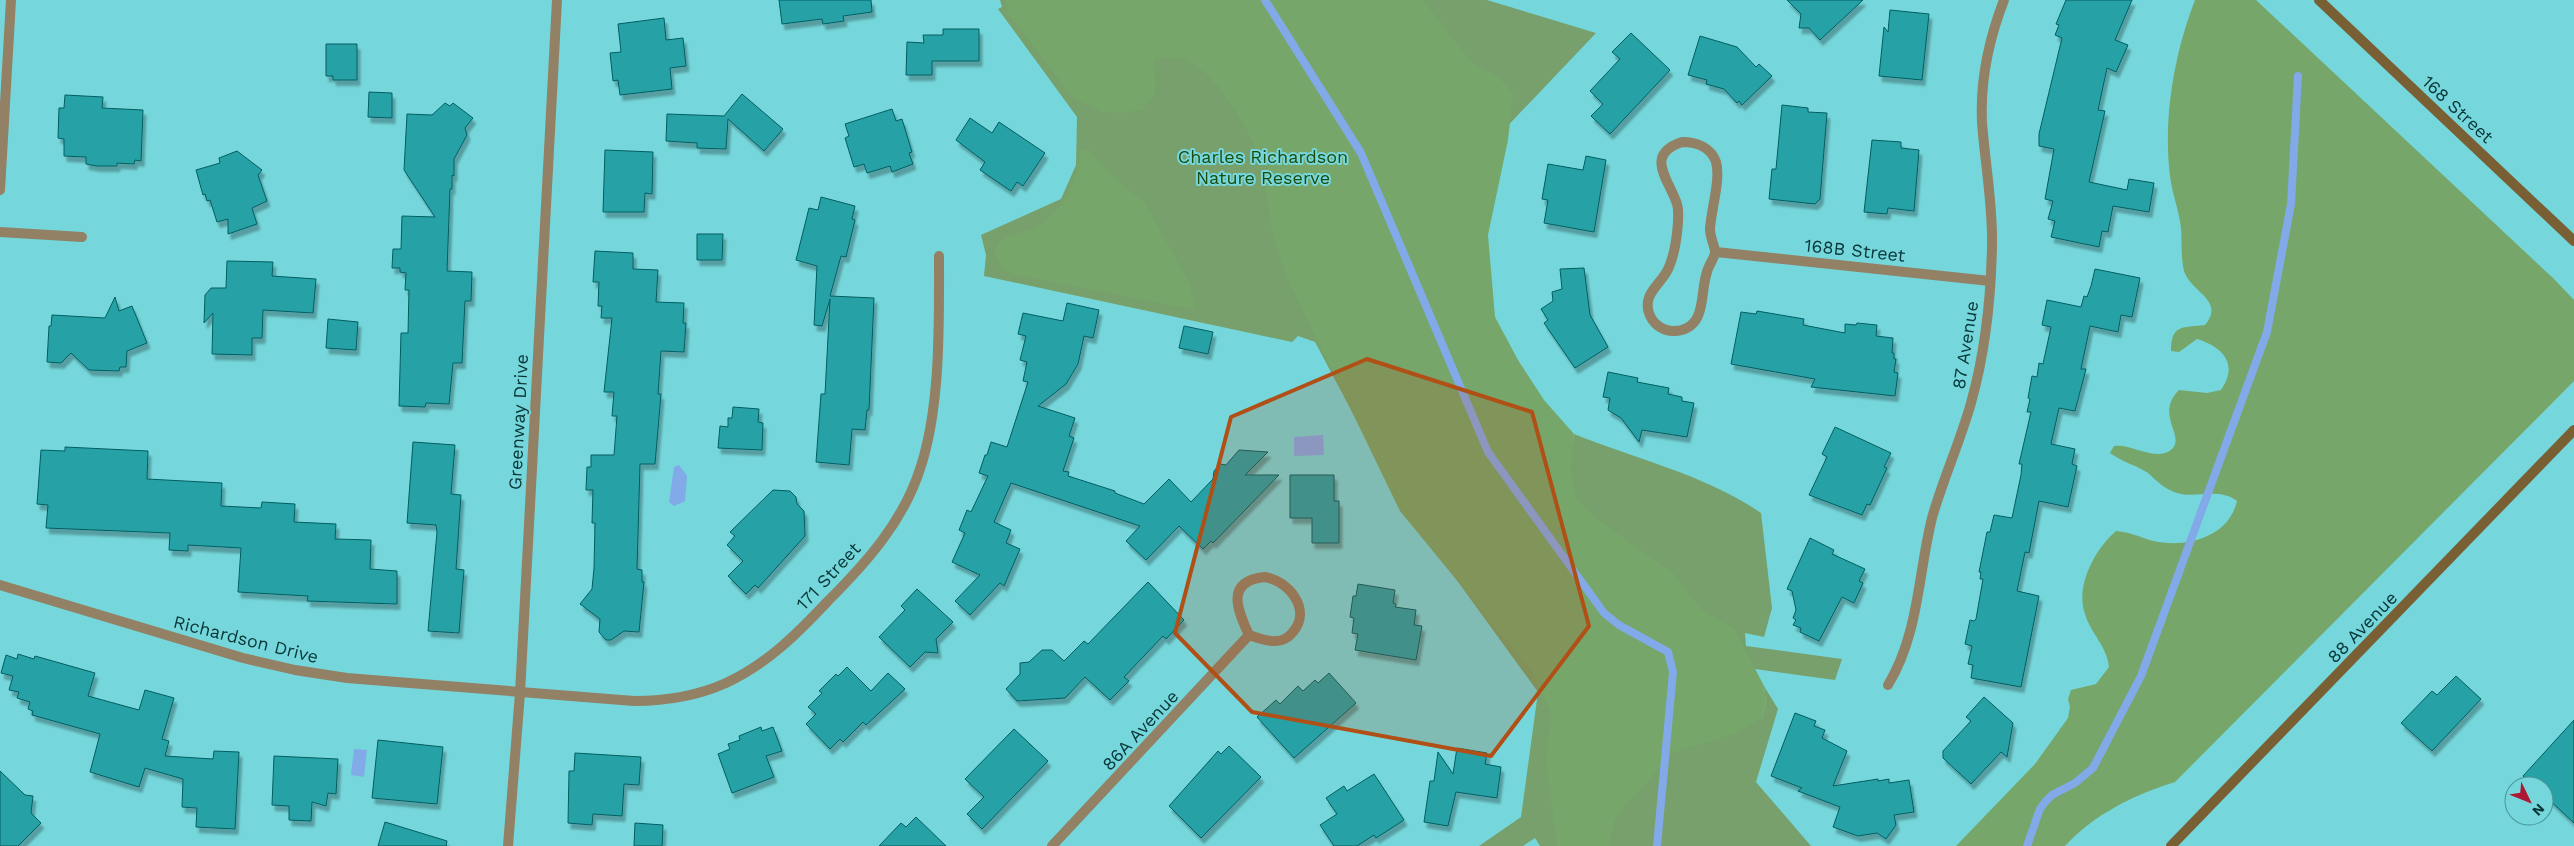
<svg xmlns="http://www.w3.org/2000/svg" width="2574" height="846" viewBox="0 0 2574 846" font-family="'Work Sans',sans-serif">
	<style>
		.green { fill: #77a06c }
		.forest { fill: #76a669 }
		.water { fill: #82a9e8 }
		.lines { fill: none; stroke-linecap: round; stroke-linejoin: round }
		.stream { stroke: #82a9e8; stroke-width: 8 }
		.building { fill: #28a1a6; stroke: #025e61; filter: url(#shadow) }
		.minor { stroke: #928165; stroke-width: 10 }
		.secondary { stroke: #795f34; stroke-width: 10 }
		.marked { fill: #b05017; fill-opacity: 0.2; stroke: #b05017; stroke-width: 4; stroke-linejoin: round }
		.labels { text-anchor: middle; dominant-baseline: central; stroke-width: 4; stroke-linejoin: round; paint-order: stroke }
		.street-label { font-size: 18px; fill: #093638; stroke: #75d7db }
		.park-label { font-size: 18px; fill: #1d4c0d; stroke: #75d7db }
	</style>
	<defs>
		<filter id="shadow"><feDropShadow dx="3" dy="5.5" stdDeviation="1" flood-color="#0004"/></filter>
	</defs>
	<rect width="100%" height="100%" fill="#75d7db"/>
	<path class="green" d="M 1000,0 L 1487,0 L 1596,33 L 1497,137 L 1480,237 L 1488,322 L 1573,444 L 1574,434 C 1636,459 1706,475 1761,513 L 1772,608 L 1764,637 L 1745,633 L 1746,646 L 1842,659 L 1835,680 L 1748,668 L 1751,724 L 1762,718 L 1766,702 L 1764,686 L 1778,709 L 1756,782 L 1811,846 L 1540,846 L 1535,838 L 1523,846 L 1479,846 L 1521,817 L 1538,692 L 1400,502 L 1315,342 L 1298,336 L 1292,342 L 984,276 L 986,255 L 981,235 L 1061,199 L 1076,165 L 1077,117 L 998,9 L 1002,7 Z"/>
	<g class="forest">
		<path d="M 1005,0 L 1423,0 L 1473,64 L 1499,77 L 1513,94 L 1508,140 L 1488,235 L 1495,317 L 1518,360 L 1544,400 L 1574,434 L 1571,471 L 1576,497 L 1593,516 L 1673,573 L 1700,608 L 1735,630 L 1764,686 L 1766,702 L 1762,718 L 1737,733 L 1672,753 L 1634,797 L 1623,807 L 1615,819 L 1609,846 L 1557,846 L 1546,761 L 1551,713 L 1532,672 L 1400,511 L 1292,288 C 1279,257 1269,226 1266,192 C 1265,185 1268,177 1267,169 C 1265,161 1257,150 1253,142 C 1236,109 1199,42 1154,60 L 1156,92 L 1142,110 L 1122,113 L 1103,112 L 1073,98 L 1008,13 Z"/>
		<path d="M 2195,0 L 2256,0 L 2554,279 L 2574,300 L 2574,381 L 2175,782 C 2133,795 2095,814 2065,846 L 1956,846 L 2035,764 L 2068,718 L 2070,707 L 2068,699 L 2071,690 L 2096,684 L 2109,667 C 2107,646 2091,634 2085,614 C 2075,586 2095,549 2116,531 C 2132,532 2143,539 2158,542 C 2190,547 2229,536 2237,501 C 2218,487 2197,499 2177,493 C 2164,489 2157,481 2148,473 C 2136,465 2122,462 2110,453 L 2114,446 C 2131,443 2156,462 2171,450 C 2187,437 2154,415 2179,390 L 2207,393 L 2221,390 C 2239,364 2223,347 2197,339 L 2179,352 L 2171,351 C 2171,323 2184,328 2205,325 C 2227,298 2186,292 2183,266 C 2181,254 2182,241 2181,228 C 2179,210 2172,193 2170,176 C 2163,119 2174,54 2195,0 Z"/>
		<path d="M 1081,149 L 1089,151 L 1117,180 L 1145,203 L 1190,284 L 1195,310 L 1012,274 C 1002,269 989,256 998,244 C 1005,235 1016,234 1026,231 C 1061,219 1077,184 1081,149 Z"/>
	</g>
	<g class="water">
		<polygon points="1323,435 1324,455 1294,456 1294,437"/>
		<polygon points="679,465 687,476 685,501 674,506 669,502 674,467"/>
		<polygon points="354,749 367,750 364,777 351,775"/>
	</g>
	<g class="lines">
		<g class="stream">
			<polyline points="1265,0 1361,153 1488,452 1604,613 1619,625 1668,652 1673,672 1657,846"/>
			<polyline points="2027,846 2040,809 2045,802 2052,795 2075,783 2093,768 2141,676 2267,332 2291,204 2298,76"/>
		</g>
	</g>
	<g class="building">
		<polygon points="779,0 871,0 872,12 843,16 844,21 823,24 822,19 782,24"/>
		<polygon points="1787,0 1863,0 1820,40 1809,28 1799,28 1801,14"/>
		<polygon points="2066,0 2132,0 2115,40 2128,45 2116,72 2107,68 2098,110 2105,111 2089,182 2127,190 2129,179 2154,183 2149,212 2113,206 2108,232 2102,231 2099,247 2051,237 2055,221 2048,219 2053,201 2045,199 2054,149 2039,146 2039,134 2062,38 2055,35 2059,25 2056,24"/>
		<polygon points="1890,10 1929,14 1922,80 1879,76 1884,27 1888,32"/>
		<polygon points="664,18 666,40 683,38 686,66 670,68 672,89 620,95 618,80 613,81 610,53 621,52 618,24"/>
		<polygon points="943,29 979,29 979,61 932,61 932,75 906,75 907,42 924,43 923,35 943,35"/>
		<polygon points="1631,33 1670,70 1610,134 1591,116 1603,104 1590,91 1620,59 1612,52"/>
		<polygon points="1700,36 1737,47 1756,67 1759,64 1772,76 1742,105 1739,101 1737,103 1724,89 1706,84 1707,80 1688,75"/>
		<polygon points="326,44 357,44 357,80 333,80 333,76 326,76"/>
		<polygon points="369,92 392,93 392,118 368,117"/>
		<polygon points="742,94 783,129 764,151 728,119 726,149 697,148 697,143 666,141 667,114 724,116"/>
		<polygon points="65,95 103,97 102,108 143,110 141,161 135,160 134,164 117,163 117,166 97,166 86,164 86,157 64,156 64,139 58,138 59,108 64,108"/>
		<polygon points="445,103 450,106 453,103 473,118 465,128 467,135 454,159 454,176 452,175 452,189 450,189 447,271 472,272 471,301 465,301 462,363 453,363 449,404 426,403 425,407 399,406 401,333 408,333 409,290 405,290 406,273 400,272 400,268 392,268 393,249 401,249 402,216 435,217 404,170 407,114 432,115"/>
		<polygon points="1782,105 1808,108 1808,112 1827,113 1820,199 1815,204 1769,199 1772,169 1776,169"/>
		<polygon points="892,109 896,121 902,119 912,152 909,153 913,164 892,172 890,166 867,173 864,164 854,167 845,138 849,136 845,124"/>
		<polygon points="970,118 992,133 999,122 1045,153 1023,186 1017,182 1011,191 980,170 985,162 956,140"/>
		<polygon points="1872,140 1901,142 1901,148 1919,150 1914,211 1888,208 1887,214 1864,212"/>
		<polygon points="605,150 653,152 652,194 645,193 644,212 603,212"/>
		<polygon points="237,151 262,170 258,175 267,201 252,208 257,224 228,234 228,219 217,222 210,200 207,201 205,194 203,195 196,170 220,163 219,158"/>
		<polygon points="1586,156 1606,160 1594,232 1544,223 1548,200 1542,199 1548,164 1583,170"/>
		<polygon points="821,197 855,206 852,219 855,220 846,257 841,256 830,296 874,298 869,410 867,410 865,430 852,429 849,465 816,462 821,394 825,394 830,299 822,326 814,325 817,266 796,260 809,208 818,210"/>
		<polygon points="697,234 723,234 722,260 697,260"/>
		<polygon points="595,251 633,253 633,269 658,270 656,302 684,303 683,323 686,323 684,352 661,351 658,394 661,394 655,464 640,464 637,569 642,570 642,582 644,582 639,632 624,631 611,640 606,640 599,632 600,619 580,604 592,589 594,568 595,523 592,523 593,490 586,490 587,467 591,467 591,455 614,455 617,416 612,416 614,392 604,392 612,318 601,318 602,306 598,306 599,282 593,282"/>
		<polygon points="227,261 273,262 272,276 316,279 313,313 263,310 262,338 252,338 252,355 212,354 213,313 204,323 205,295 211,288 226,288"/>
		<polygon points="1584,268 1590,315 1608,347 1575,368 1544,323 1548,320 1541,309 1553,301 1552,292 1562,289 1560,269"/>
		<polygon points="2095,269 2140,278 2132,317 2121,315 2118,332 2090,326 2081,369 2086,369 2075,411 2059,408 2051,444 2075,449 2072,464 2077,466 2068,507 2039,501 2029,553 2025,552 2017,591 2039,596 2021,687 1971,678 1973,665 1968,664 1972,646 1965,644 1970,620 1974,621 1976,619 1983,579 1980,579 1981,572 1979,572 1987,532 1990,532 1994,515 2012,518 2021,475 2022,464 2019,464 2031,412 2027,412 2030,399 2028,398 2032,376 2037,377 2039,363 2043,364 2051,327 2042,325 2047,300 2081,307 2084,296 2087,297 2091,286"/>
		<polygon points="115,297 119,311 132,306 147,343 127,351 126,367 120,367 119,371 89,370 71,353 61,363 47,362 49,326 51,326 52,315 105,318"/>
		<polygon points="1067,303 1099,310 1093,338 1084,336 1078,364 1066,384 1038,406 1075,418 1069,436 1074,438 1063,471 1069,472 1068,476 1115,491 1115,493 1144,504 1169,479 1191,502 1213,479 1214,471 1220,464 1226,465 1239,450 1268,452 1245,475 1279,475 1213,543 1211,541 1203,549 1179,526 1146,560 1126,541 1140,526 1011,483 994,522 1011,530 1006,543 1020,549 1004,586 1000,583 970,615 955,601 980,575 952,562 965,533 959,530 967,510 971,512 988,476 979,473 985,455 987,455 991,442 1007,447 1028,382 1023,381 1027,362 1020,360 1026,336 1018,334 1023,313 1063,321"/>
		<polygon points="1757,311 1804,319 1803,325 1845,333 1845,324 1856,325 1857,323 1877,325 1876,336 1893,338 1892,353 1894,353 1894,359 1896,359 1894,372 1898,373 1895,396 1811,387 1815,379 1731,364 1741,312 1756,314"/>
		<polygon points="328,319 358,322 356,350 326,348"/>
		<polygon points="1184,326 1213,332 1208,354 1179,348"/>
		<polygon points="1608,372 1638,378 1637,382 1669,388 1668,394 1682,397 1682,401 1694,403 1687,437 1642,430 1639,442 1621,418 1608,410 1610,398 1603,397"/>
		<polygon points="733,407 759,409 758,422 763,423 762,450 718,448 720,426 728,427 728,418 732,418"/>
		<polygon points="1835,427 1891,453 1884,467 1887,468 1870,505 1867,504 1862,515 1809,495 1827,457 1822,454"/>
		<polygon points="413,442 455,445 451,494 461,495 456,569 464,570 459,633 428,631 437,532 436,525 407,523"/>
		<polygon points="65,447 148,451 147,479 222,483 221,506 261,508 262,502 295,504 294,522 336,524 335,539 371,540 370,569 397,571 397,604 307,601 308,596 238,592 241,548 188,545 188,551 169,550 170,533 46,528 48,505 37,504 41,450 65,451"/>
		<polygon points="1290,475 1334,475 1334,501 1339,501 1339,543 1312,543 1312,518 1290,518"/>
		<polygon points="773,490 790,491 796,497 797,504 804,511 805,536 758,588 755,585 746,594 728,576 743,561 727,545 735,536 730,532"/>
		<polygon points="1810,538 1834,550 1832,554 1865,569 1859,581 1863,583 1854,603 1842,597 1819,641 1800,632 1801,628 1793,625 1796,620 1793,618 1796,610 1792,591 1787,589"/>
		<polygon points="1148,582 1184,620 1166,639 1163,636 1124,677 1129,681 1110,700 1085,677 1065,698 1017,701 1006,689 1020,674 1020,663 1029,662 1042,650 1052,650 1064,661 1084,641 1088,644"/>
		<polygon points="1358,584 1395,590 1393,603 1396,604 1395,607 1416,610 1414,625 1422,626 1416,660 1355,650 1358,634 1352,633 1354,618 1350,617 1353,596 1356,596"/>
		<polygon points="917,589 953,622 936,639 938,653 925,652 910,667 879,637 905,610 901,606"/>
		<polygon points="18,654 34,659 35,656 95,673 88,696 139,710 145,690 174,698 162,739 169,741 165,756 213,759 214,751 239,752 235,829 196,827 197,808 182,807 183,779 145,768 139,787 90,772 100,734 32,715 33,711 28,709 30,702 17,698 19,692 9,690 13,676 1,673 6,655 17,659"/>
		<polygon points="847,667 871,691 888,673 905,689 866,725 863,722 843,742 840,739 830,749 806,724 816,714 808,707 822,693 819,691 836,674 838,676"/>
		<polygon points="1329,673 1356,703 1294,758 1257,717 1276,700 1280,704 1298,686 1303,691 1315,680 1318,683"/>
		<polygon points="2456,676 2481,699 2432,751 2401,723 2432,691 2437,695"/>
		<polygon points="1984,697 2013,723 2007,757 2001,752 1971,784 1943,758 1943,751 1971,721 1966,717"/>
		<polygon points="1795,713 1816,721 1814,726 1825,730 1822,738 1847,751 1833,786 1878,779 1878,781 1889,779 1889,783 1909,780 1914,812 1894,815 1896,825 1886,839 1877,833 1858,836 1833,827 1840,807 1798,791 1802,788 1771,776"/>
		<polygon points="2574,720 2574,823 2544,795 2544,786 2534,786 2523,776"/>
		<polygon points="761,727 762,731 773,727 782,751 766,756 774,777 732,793 718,754 730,749 728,744 740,740 739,736"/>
		<polygon points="1014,729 1048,761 982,829 967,814 984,797 965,779"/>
		<polygon points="378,740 443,747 437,804 372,798"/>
		<polygon points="1229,746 1261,777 1201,838 1169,806 1218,751 1221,754"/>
		<polygon points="1457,748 1487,753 1485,764 1501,767 1497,798 1456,792 1448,826 1424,822 1430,781 1434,781 1438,752 1453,774"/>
		<polygon points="575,753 641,757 639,785 624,784 622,816 593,814 592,825 568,823 569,771 574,771"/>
		<polygon points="274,756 338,759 336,794 328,793 326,806 312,802 311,821 289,820 289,806 272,805"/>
		<polygon points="0,771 25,795 33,796 31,813 41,823 18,846 0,846"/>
		<polygon points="1374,774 1404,820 1376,838 1374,835 1357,846 1334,846 1320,825 1337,814 1326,798 1344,786 1347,791"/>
		<polygon points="916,817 946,846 879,846 901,823 906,827"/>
		<polygon points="385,822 447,841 446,846 378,846"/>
		<polygon points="635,823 663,825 662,846 634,846"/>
	</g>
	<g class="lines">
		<g class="minor">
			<path d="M 1682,142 C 1696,142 1711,147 1716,162 C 1721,179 1711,210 1710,229 C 1710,237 1714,244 1715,251 C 1716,256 1708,266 1707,272 C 1702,286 1704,302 1698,316 C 1688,338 1656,335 1649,313 C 1642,293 1663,283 1669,267 C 1675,253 1677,237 1678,222 C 1678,216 1679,210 1677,204 C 1670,181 1643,155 1682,142 Z"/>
			<polyline points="0,190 11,0"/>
			<polyline points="0,232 82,237"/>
			<polyline points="1716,252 1990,281"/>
			<path d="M 1265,577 C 1289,581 1312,610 1293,632 C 1289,637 1283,641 1276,641 C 1268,642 1258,638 1249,635 C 1238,611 1224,581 1265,577 Z"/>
			<path d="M 0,585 L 243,658 L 295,670 L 347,678 L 634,701 C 665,701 697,696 726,683 C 767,664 797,634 828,601 C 866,563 903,522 920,469 C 941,407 939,322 939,256"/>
			<path d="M 1888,685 C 1919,634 1918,574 1932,518 C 1943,479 1960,442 1971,403 C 1985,353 1991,298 1992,246 C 1993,204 1985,164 1982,122 C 1980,80 1989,39 2004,0"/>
			<polyline points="508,846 520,693 557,0"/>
			<polyline points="1052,846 1249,635"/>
		</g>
		<g class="secondary">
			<polyline points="2319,0 2574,241"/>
			<polyline points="2171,846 2574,430"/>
		</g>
	</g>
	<path class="marked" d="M 1367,359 L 1532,412 L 1589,626 L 1491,756 L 1252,712 L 1175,633 L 1231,417 Z"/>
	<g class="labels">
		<g class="street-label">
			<text transform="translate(2458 109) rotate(43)">168 Street</text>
			<text transform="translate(1855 250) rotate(6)">168B Street</text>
			<text transform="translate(1965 345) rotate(-81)">87 Avenue</text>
			<text transform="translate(518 422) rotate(-87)">Greenway Drive</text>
			<text transform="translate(828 576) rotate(-47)">171 Street</text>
			<text transform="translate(2362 627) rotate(-46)">88 Avenue</text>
			<text transform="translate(246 639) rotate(14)">Richardson Drive</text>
			<text transform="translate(1140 730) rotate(-47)">86A Avenue</text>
		</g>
		<g class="park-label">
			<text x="1263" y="156">Charles Richardson<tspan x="1263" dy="21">Nature Reserve</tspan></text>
		</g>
	</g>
	<g transform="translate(2529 801) rotate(133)"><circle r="24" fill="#75d7db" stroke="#4a979a"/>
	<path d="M0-4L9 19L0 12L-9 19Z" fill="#ad1833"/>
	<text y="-8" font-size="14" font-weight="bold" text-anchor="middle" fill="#093638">N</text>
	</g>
</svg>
